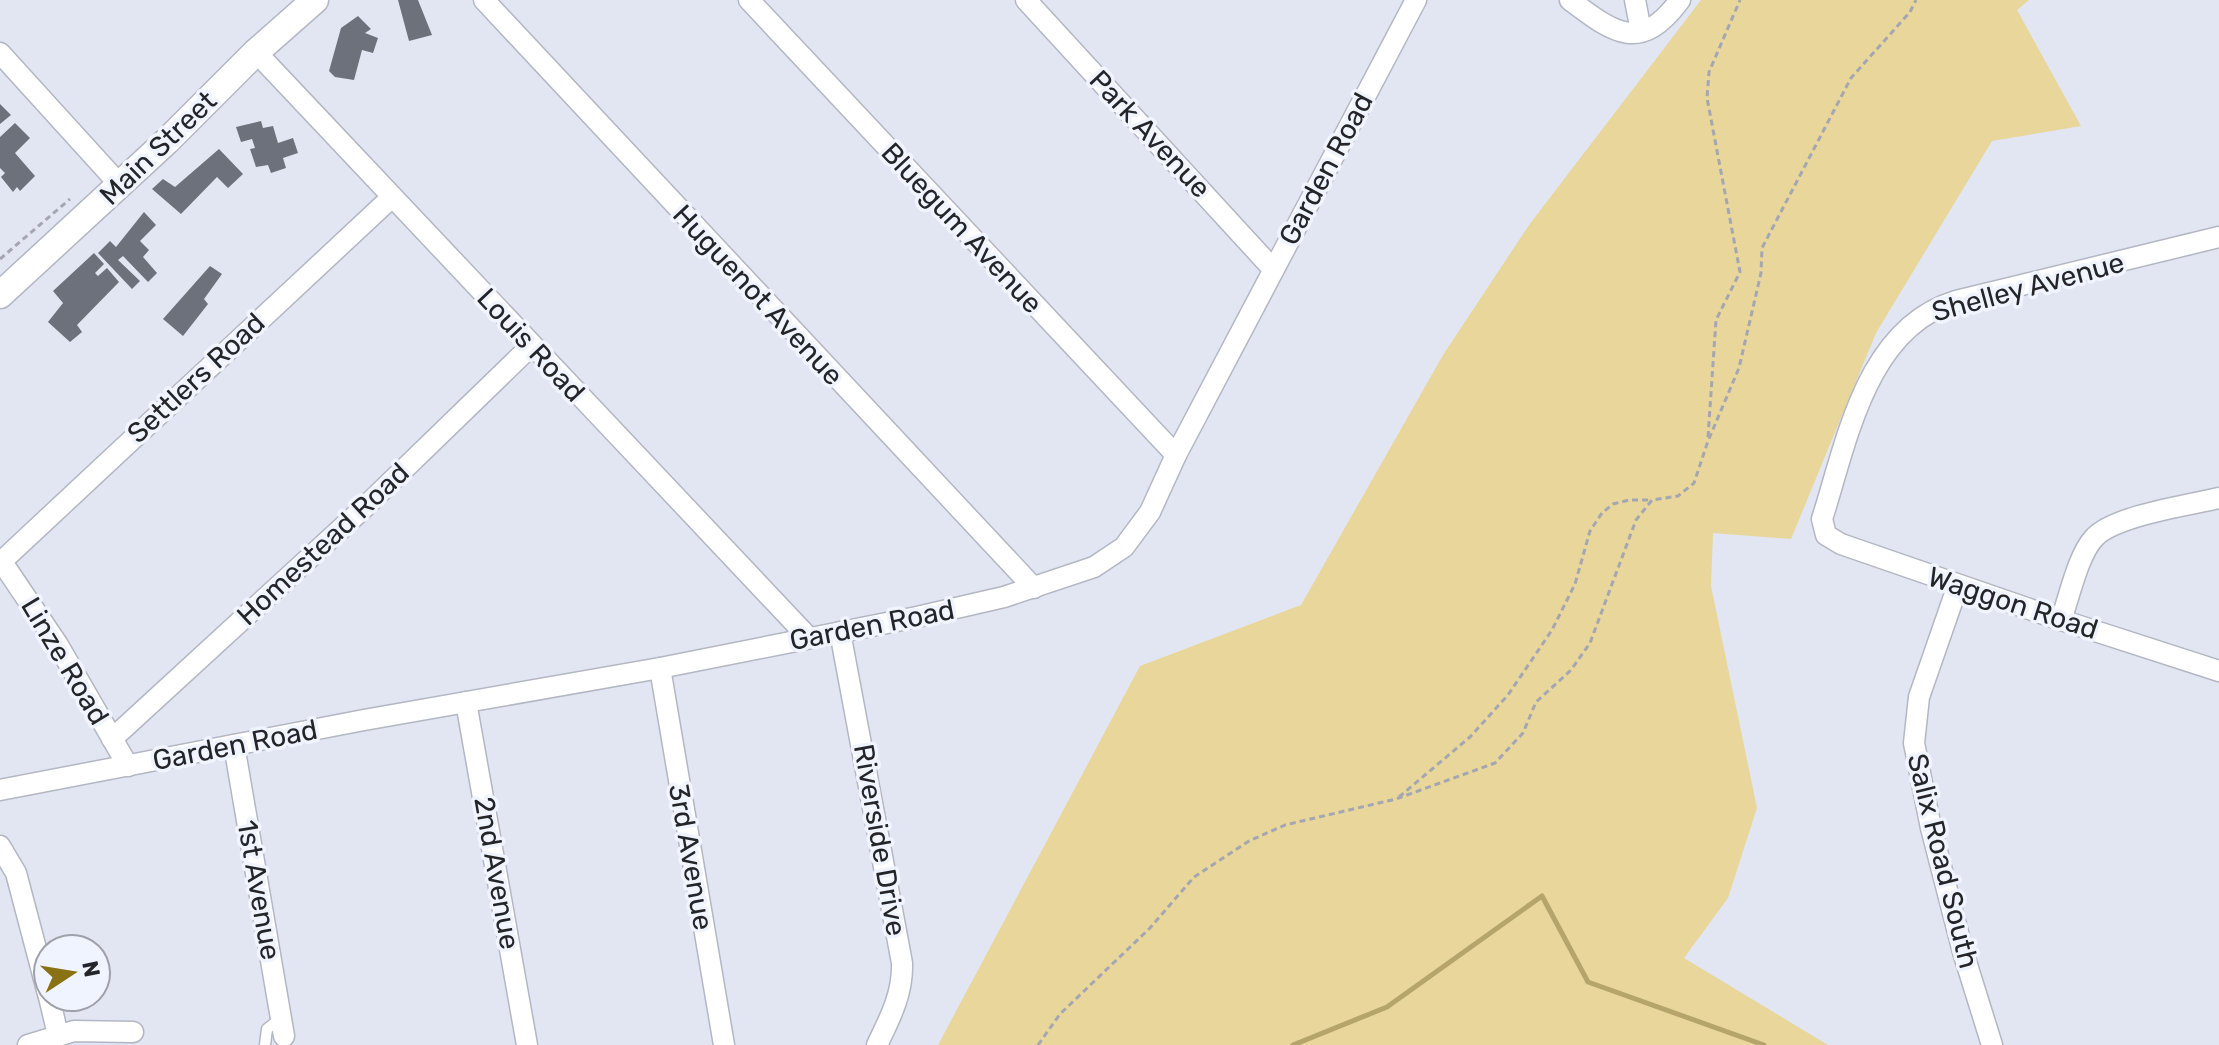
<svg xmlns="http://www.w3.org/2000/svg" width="2219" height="1045" viewBox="0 0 2219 1045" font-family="Rubik,sans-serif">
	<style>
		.green { fill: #e8d69a }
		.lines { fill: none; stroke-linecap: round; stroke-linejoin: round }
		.stream { stroke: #b6a56a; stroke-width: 5 }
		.building { fill: #6d717c }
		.service-casing { stroke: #b3b7c3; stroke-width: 13 }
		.minor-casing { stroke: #b3b7c3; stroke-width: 23 }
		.tertiary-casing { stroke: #b3b7c3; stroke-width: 29 }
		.path { stroke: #a4a7b1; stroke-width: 3; stroke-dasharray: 6 4; stroke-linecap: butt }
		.service { stroke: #fff; stroke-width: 10 }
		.minor { stroke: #fff; stroke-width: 20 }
		.tertiary { stroke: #fff; stroke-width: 26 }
		.labels { text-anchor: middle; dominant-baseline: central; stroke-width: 7; stroke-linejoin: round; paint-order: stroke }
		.street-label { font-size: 28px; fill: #232529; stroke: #f0f4fe }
	</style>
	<rect width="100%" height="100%" fill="#e2e6f3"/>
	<polygon class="green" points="1701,0 2029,0 2017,10 2081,126 1992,141 1876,333 1791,539 1713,533 1711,586 1757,808 1728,898 1684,958 1828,1045 938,1045 1140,666 1301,605 1443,355 1529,225"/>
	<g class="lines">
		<polyline class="stream" points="1293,1045 1387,1007 1542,896 1588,982 1764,1045"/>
	</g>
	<g class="building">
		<polygon points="398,0 418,0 432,35 409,41"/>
		<polygon points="358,16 371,29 365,33 378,38 373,53 362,50 354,80 335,77 329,71 341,28"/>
		<polygon points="0,104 11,115 0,124"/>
		<polygon points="261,121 263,128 273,126 278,143 293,138 298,153 283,158 286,168 271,173 268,165 256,167 250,149 255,148 252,139 241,142 236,127"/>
		<polygon points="15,123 30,138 15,153 35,176 20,191 17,187 13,192 1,177 5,173 0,168 0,137"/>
		<polygon points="219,149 243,174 228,188 217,177 181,214 152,189 163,179 175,187"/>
		<polygon points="144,212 156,225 140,241 149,250 143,257 157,273 148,282 123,256 118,260 140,281 132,289 98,253 110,241 116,247"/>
		<polygon points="94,253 104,264 95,273 98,276 107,268 119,282 77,325 82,332 70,342 48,322 63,303 53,291"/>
		<polygon points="210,266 222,274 204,299 208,304 183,336 163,319"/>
	</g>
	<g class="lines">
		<g class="service-casing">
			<polyline id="service" points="265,1045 267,1029 281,1018"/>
		</g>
		<g class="minor-casing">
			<g id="minor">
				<polyline points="484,0 1034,588"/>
				<polyline points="749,0 1176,455"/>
				<polyline points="1026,0 1273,269"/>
				<path d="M 1570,0 C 1614,33 1640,54 1680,0"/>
				<polyline points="1635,0 1641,31"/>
				<polyline points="256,52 808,637"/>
				<polyline points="0,53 120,185"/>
				<path d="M 2219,237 L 1956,301 C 1866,328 1847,441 1822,519 L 1826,535 L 1841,544 L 2061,620 L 2219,671"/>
				<polyline points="0,559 58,645 128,766"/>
				<polyline points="2,561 392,197"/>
				<polyline points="1958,585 1919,697 1914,743 1931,828 1963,952 1992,1045"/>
				<path d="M 2061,620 C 2069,598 2078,555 2094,538 C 2113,516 2189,505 2219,498"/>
				<path d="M 840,632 L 902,963 C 903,994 890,1018 877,1045"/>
				<polyline points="660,668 724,1045"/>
				<polyline points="466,702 527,1045"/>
				<polyline points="112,739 367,505 531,346"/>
				<polyline points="234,745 284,1036"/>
				<polyline points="0,790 364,720 660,668 917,617 1004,597 1094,567 1124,547 1150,512 1176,455 1416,0"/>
				<polyline points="0,846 16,873 48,994"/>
				<polyline points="49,997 58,1035"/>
				<polyline points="28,1045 74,1031 133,1032"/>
			</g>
		</g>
		<g class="tertiary-casing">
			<polyline id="tertiary" points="0,295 167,141 256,52 315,0"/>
		</g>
		<g class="path">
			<polyline points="0,259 70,199"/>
			<polyline points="1708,437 1716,320 1740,272 1707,98 1709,72 1740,0"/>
			<polyline points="1399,797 1470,737 1508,695 1552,630 1575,584 1590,531 1602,513 1613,504 1629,500 1650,500"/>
			<polyline points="1038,1045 1060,1014 1150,928 1194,877 1249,841 1285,825 1396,799 1495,763 1523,733 1536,702 1571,670 1590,643 1636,520 1652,500 1678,496 1694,483 1708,441 1739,368 1761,273 1762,248 1851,78 1910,12 1916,0"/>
		</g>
		<use href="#service" class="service"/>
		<use href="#minor" class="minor"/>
		<use href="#tertiary" class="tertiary"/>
	</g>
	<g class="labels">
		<g class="street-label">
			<text transform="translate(1150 134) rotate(47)">Park Avenue</text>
			<text transform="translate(158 148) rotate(-44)">Main Street</text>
			<text transform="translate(1326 169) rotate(-62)">Garden Road</text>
			<text transform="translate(962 228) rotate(47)">Bluegum Avenue</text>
			<text transform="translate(2028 287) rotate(-15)">Shelley Avenue</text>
			<text transform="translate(758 295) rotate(47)">Huguenot Avenue</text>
			<text transform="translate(531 345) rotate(47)">Louis Road</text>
			<text transform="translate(196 378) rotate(-43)">Settlers Road</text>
			<text transform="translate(323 544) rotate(-43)">Homestead Road</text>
			<text transform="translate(2013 603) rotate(18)">Waggon Road</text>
			<text transform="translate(872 625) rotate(-11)">Garden Road</text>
			<text transform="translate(65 661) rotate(59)">Linze Road</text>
			<text transform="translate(235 745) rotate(-11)">Garden Road</text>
			<text transform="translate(880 840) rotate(80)">Riverside Drive</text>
			<text transform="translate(691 857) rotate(80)">3rd Avenue</text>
			<text transform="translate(1943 861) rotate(76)">Salix Road South</text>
			<text transform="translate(497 873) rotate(80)">2nd Avenue</text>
			<text transform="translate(259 890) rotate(80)">1st Avenue</text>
		</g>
	</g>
	<g transform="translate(72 973) rotate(78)"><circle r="38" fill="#f0f4fe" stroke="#9ea1a9" stroke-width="2"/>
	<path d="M0-6L14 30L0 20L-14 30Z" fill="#897214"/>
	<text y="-12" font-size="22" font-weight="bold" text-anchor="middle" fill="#232529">N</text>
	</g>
</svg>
